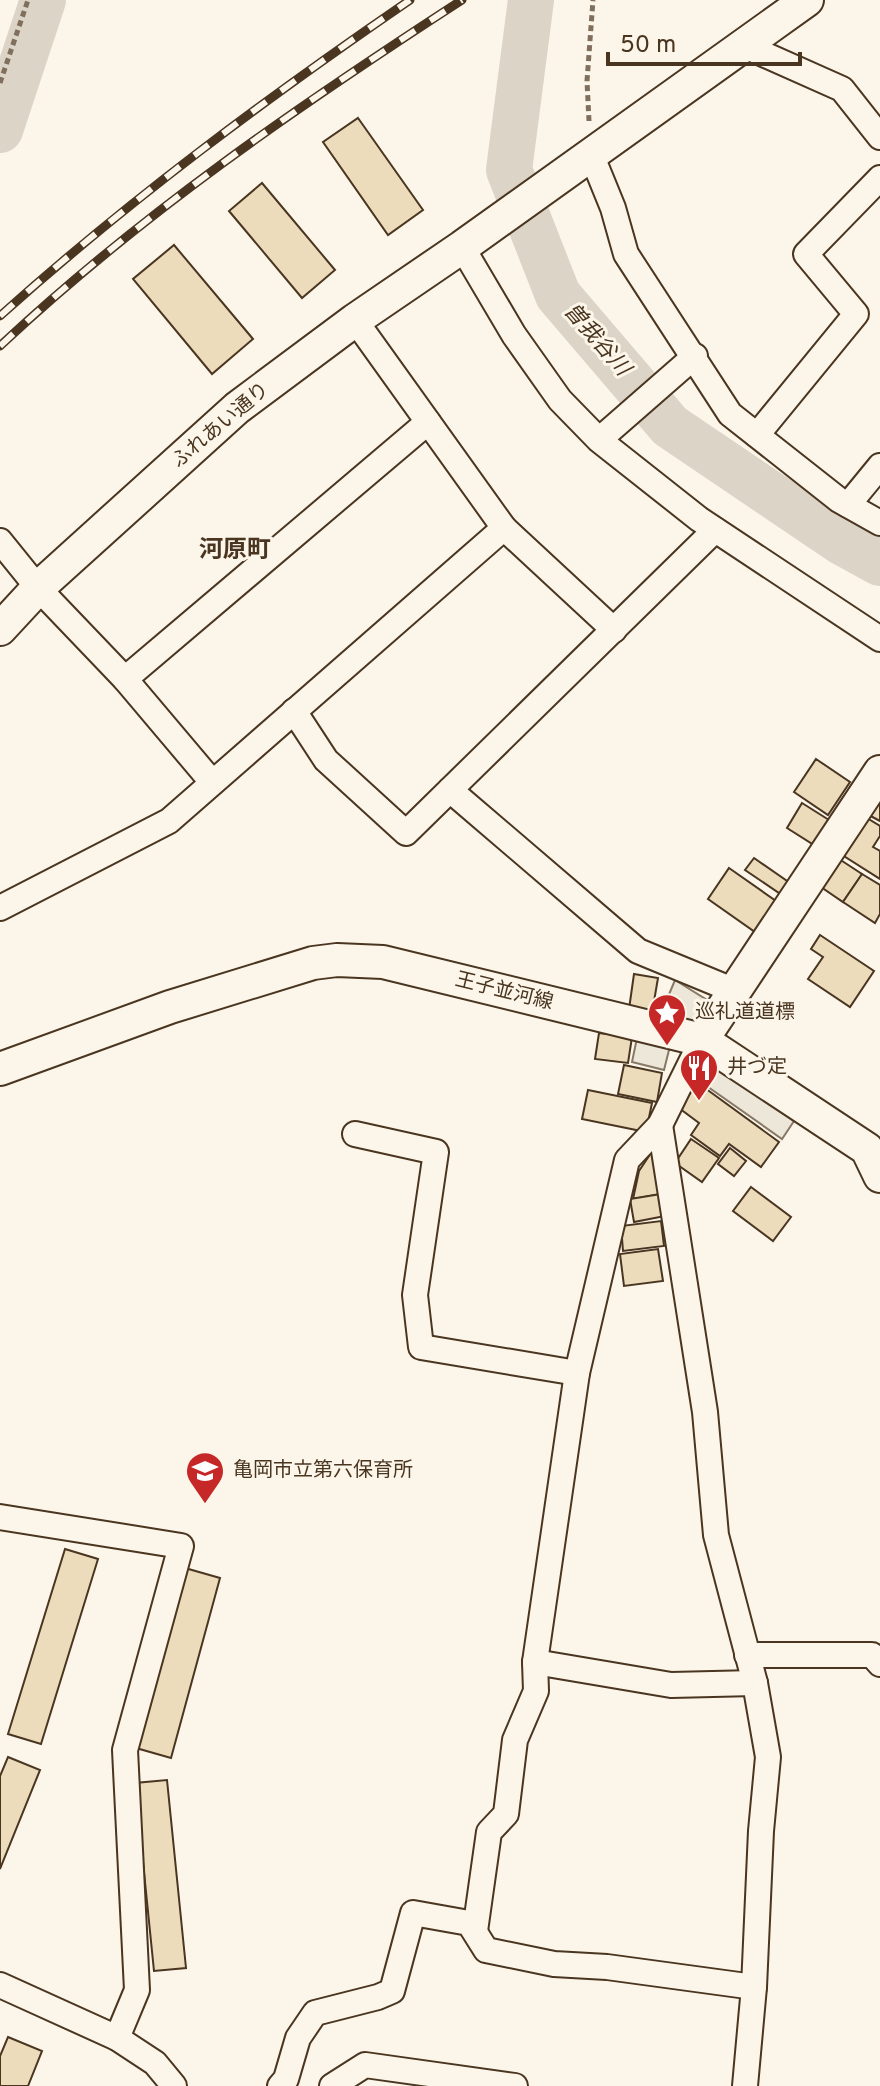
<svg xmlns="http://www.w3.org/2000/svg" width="880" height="2086" viewBox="0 0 880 2086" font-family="Overpass,'Noto Sans JP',sans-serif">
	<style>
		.parking { fill: #ede7d9; stroke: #887966; stroke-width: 2 }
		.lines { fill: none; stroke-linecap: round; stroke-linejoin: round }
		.river { stroke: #dcd4c6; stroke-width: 46 }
		.building { fill: #ecdcbc; stroke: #4a3520; stroke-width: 2 }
		.street-casing { stroke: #4a3520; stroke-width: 28 }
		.secondary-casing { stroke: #4a3520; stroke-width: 36 }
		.path { stroke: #7f6f5c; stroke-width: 5; stroke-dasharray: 6 4; stroke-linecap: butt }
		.street { stroke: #fbf6e9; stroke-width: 24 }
		.secondary { stroke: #fbf6e9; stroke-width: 32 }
		.rail-casing { stroke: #4a3520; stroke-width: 9 }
		.rail { stroke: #fbf6e9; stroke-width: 6; stroke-dasharray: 18; stroke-linecap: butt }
		.labels { text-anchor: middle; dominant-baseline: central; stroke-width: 6; stroke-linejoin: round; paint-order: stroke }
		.street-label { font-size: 20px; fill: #4a3520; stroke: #fbf6e9 }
		.poi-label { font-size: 20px; fill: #4a3520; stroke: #fbf6e9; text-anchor: start }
		.water-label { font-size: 22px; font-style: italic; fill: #4a3520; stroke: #fbf6e9 }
		.quarter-label { font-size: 24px; font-weight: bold; fill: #4a3520; stroke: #fbf6e9 }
	</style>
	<rect width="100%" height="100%" fill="#fbf6e9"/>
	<g class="parking">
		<polygon points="675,980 707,1000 698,1020 689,1023 660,1016"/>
		<polygon points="637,1038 670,1046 664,1070 632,1062"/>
		<polygon points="713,1065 794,1121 782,1139 701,1082"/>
	</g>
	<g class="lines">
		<g class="river">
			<polyline points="531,0 509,170 558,295 670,426 840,541 880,563"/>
			<polyline points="0,130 43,0"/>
		</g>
	</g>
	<g class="building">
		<polygon points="358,118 423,210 388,235 323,142"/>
		<polygon points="262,183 335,270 302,298 229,211"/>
		<polygon points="174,245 253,339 212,374 133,279"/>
		<polygon points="816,759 850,782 828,815 794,792"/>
		<polygon points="880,782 880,821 863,812"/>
		<polygon points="802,803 829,820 814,845 787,828"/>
		<polygon points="862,815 880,826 880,836 873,847 880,851 880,879 839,853"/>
		<polygon points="836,857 862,874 843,902 818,885"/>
		<polygon points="754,858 790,883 782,895 745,870"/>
		<polygon points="729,868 776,901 755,932 708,899"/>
		<polygon points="862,874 880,885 880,914 875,923 843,902"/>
		<polygon points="820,935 874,971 850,1007 808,979 823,957 811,949"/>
		<polygon points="634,974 658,978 652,1013 629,1009"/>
		<polygon points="599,1033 632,1037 628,1063 595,1059"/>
		<polygon points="624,1065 662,1073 657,1102 618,1094"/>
		<polygon points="698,1083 779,1142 761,1167 729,1144 720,1156 691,1135 699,1123 679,1108"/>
		<polygon points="588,1090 652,1103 646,1132 582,1119"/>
		<polygon points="691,1139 719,1158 702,1182 675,1163"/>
		<polygon points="730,1148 746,1161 734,1176 718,1164"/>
		<polygon points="653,1150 661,1194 633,1199 639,1171"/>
		<polygon points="751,1187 791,1217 773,1241 733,1211"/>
		<polygon points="661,1194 665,1216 634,1222 630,1199"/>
		<polygon points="661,1221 664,1246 623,1251 621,1226"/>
		<polygon points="658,1249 663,1281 624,1286 620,1254"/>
		<polygon points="65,1549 98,1559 41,1744 8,1734"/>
		<polygon points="185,1568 220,1578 171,1758 136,1748"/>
		<polygon points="8,1757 40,1770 0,1869 0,1776"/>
		<polygon points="167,1780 186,1968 154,1971 135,1783"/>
		<polygon points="8,2037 42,2051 28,2086 0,2086 0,2056"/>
	</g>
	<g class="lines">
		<g class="street-casing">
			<g id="street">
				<polyline points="743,45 842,89 880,137"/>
				<polyline points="591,154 613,208 626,254 730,414 839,500 880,523"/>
				<polyline points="462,247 514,335 560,400 599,440 699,519 880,639"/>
				<polyline points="608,432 695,356"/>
				<polyline points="757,435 856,314 806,254 880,178"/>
				<polyline points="848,505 880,466"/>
				<polyline points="504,528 614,630"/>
				<polyline points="0,541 38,588 125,679 212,782"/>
				<polyline points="125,679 428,422"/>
				<polyline points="294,711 326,760 406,833 715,530"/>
				<polyline points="450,790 638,951 735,991"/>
				<polyline points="0,908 169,821 504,528 355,320"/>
				<polyline points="660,1125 705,1412 716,1535 755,1683 768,1757 761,1831 754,1987 745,2086"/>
				<polyline points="355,1134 436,1152 415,1295 421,1347 577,1373"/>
				<polyline points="0,1517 181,1546 125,1750 137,1990 117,2038"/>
				<polyline points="747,1655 872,1655 880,1664"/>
				<polyline points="535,1662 671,1685 755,1683"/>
				<polyline points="475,1931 489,1832 506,1814 515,1740 536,1691 535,1662 577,1373 627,1160 660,1125 702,1040"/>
				<polyline points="0,1985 117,2038 155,2063 174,2086"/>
				<polyline points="280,2086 286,2079 298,2038 315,2013 378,1997 392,1991 413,1913 469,1923 486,1950 554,1964 607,1967 754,1987"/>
				<polyline points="332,2086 365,2065 515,2086"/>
			</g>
		</g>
		<g class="secondary-casing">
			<g id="secondary">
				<polyline points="0,629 38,588 237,408 355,320 462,247 807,0"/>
				<polyline points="702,1040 880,772"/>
				<polyline points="0,1069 170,1007 313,963 337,960 383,962 702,1040 867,1149 880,1176"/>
			</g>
		</g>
		<g class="path">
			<polyline points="0,83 28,0"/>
			<polyline points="589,121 587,81 593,0"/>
		</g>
		<use href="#street" class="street"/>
		<use href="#secondary" class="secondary"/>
		<g class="rail-casing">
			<g id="rail">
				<path d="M 0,316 C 129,200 267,98 410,0"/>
				<path d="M 0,346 C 141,214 300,105 462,0"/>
			</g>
		</g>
		<use href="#rail" class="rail"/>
	</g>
	<defs>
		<g id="sight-pin" transform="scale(2)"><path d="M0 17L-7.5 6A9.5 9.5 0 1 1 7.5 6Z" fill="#c62828" stroke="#fbf6e9"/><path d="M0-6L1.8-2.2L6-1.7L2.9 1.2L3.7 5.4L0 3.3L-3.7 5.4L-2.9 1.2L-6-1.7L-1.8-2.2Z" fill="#fff"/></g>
		<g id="restaurant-pin" transform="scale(2)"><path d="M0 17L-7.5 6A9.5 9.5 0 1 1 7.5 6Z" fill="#c62828" stroke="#fbf6e9"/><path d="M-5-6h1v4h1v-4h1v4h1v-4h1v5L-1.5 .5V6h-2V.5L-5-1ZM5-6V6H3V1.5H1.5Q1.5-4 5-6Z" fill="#fff"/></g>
		<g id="school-pin" transform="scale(2)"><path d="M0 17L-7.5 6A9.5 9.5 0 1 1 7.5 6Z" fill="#c62828" stroke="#fbf6e9"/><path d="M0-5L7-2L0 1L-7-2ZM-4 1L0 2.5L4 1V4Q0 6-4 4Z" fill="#fff"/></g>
	</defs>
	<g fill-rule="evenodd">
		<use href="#sight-pin" x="667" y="1013"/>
		<use href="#restaurant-pin" x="699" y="1068"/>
		<use href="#school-pin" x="205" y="1471"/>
	</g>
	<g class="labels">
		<g class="street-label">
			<text transform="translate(221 426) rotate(-40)">ふれあい通り</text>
			<text transform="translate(504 992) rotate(14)">王子並河線</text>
		</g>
		<g class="poi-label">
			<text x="695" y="1013">巡礼道道標</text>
			<text x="727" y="1068">井づ定</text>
			<text x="233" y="1471">亀岡市立第六保育所</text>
		</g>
		<g class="water-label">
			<text transform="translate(596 340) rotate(49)">曽我谷川</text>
		</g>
		<g class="quarter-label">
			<text x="235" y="551">河原町</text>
		</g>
	</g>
	<path d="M608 52v12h192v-12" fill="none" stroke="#4a3520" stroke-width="4"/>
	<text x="620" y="52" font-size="24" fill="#4a3520" stroke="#fbf6e9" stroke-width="6" paint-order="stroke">50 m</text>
</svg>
